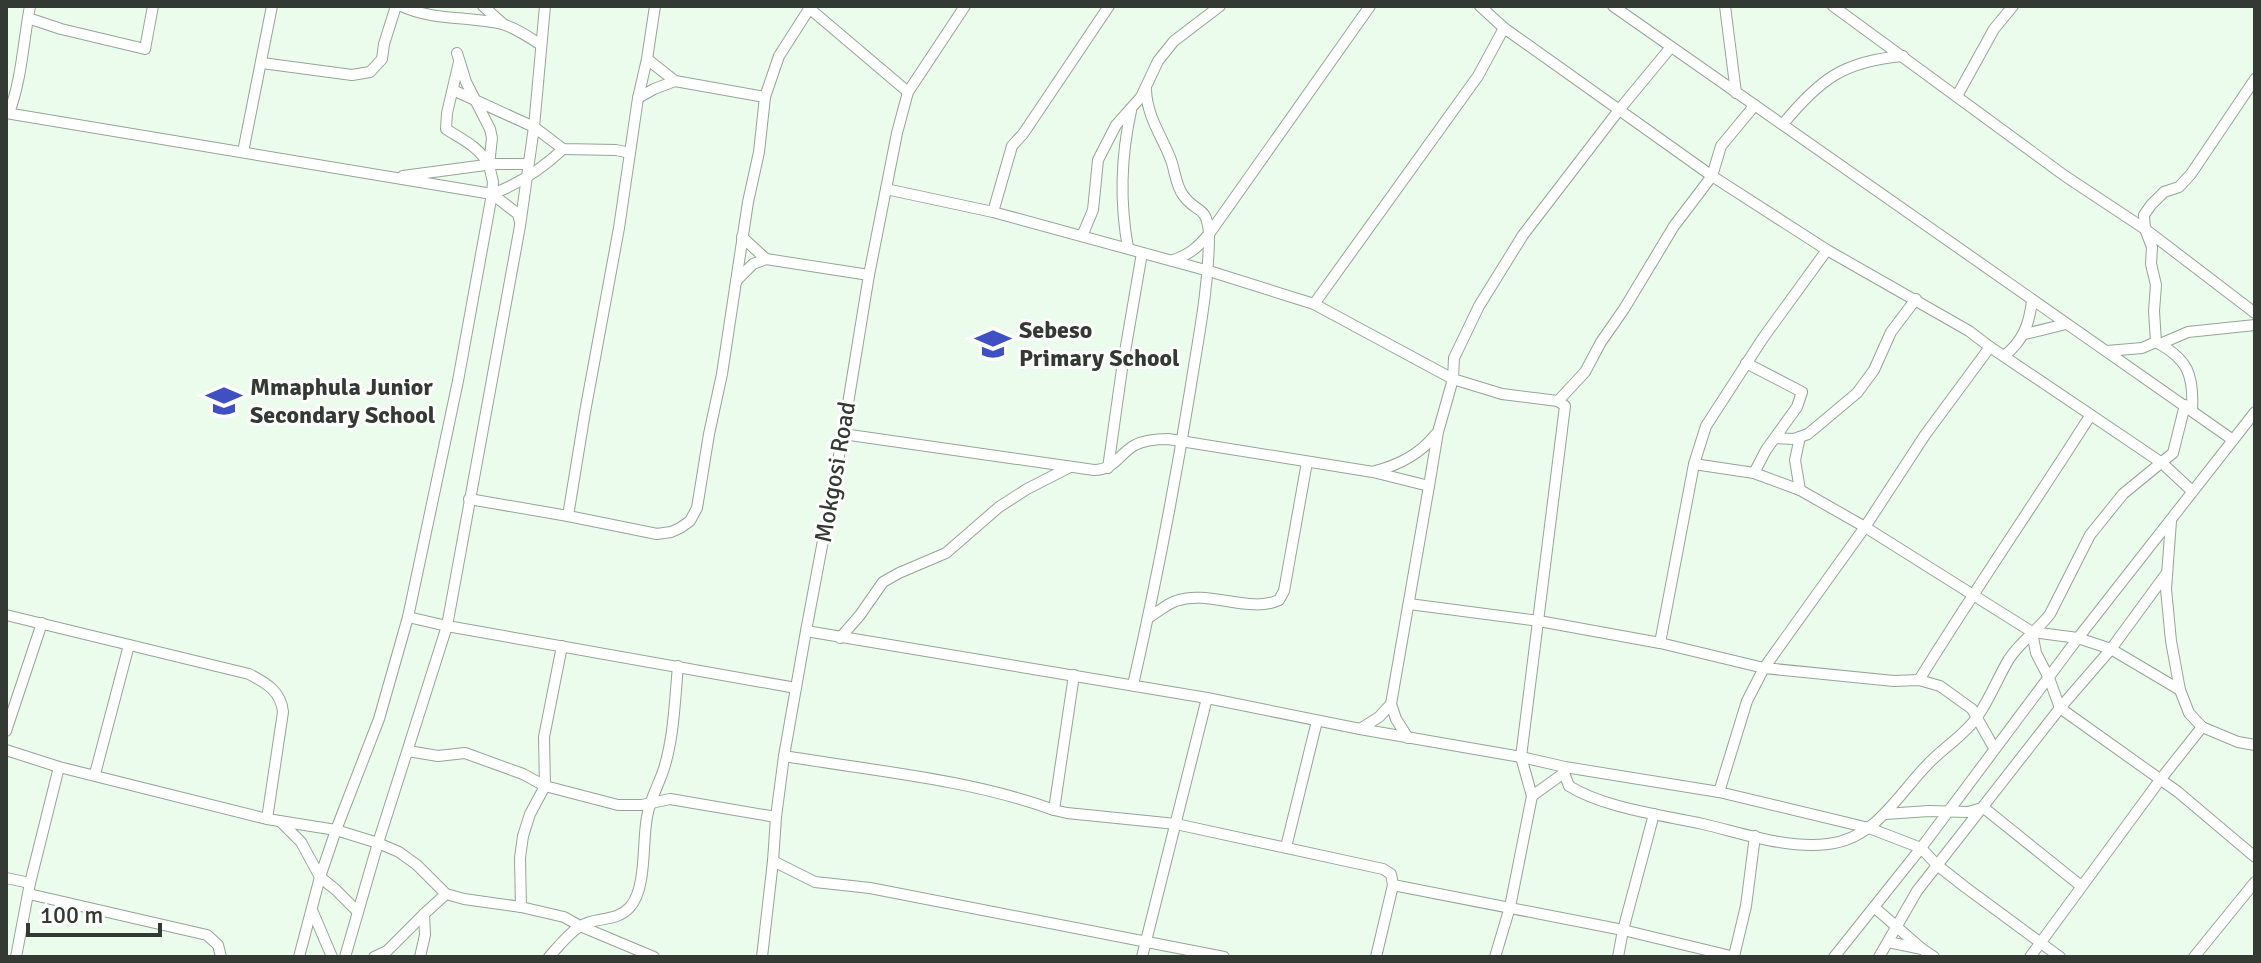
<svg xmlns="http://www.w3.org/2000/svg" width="2261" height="963" viewBox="0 0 2261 963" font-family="Signika,sans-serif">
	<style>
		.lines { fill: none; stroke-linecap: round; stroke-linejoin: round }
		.street-casing { stroke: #95a596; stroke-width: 12 }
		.street { stroke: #fff; stroke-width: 10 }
		.labels { text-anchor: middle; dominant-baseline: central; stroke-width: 6; stroke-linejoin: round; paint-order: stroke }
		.poi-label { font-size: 24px; font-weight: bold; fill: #333a33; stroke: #fff; text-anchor: start }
		.street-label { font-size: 24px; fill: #333a33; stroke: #fff }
	</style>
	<rect width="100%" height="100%" fill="#ecfcec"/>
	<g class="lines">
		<g class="street-casing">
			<g id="street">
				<path d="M 401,6 C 434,21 468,16 502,24 C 516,28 529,37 541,45"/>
				<polyline points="483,6 502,23"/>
				<polyline points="1480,6 1504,28 1712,176 1827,250 1969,331 1990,347 2162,463 2192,491"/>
				<polyline points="1613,6 2233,440"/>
				<polyline points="1725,6 1736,93"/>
				<polyline points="1833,6 2065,176 2145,229 2255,313"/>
				<polyline points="809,8 908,92"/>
				<polyline points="28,18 61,29 145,49 153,6"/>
				<polyline points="647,59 675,81 765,97"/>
				<path d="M 459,62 L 447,113 L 446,129 C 463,140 478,146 489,165"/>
				<polyline points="262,63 352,75 370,72 382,59 384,44 396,6"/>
				<polyline points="453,90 534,127 563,149 616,150 630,153"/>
				<path d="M 1146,90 C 1147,117 1162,136 1171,160 C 1175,171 1176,186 1183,195 C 1196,214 1207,204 1209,234 C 1198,247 1189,255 1173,260"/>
				<polyline points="1957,96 1994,29 2013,6"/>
				<polyline points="638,98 654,89 675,81"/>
				<polyline points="6,113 492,194 518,214 520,222"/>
				<path d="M 9,113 C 22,78 23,43 30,6"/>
				<path d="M 1783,124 C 1820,79 1844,61 1903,56"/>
				<polyline points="243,152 272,6"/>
				<polyline points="403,176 493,164 528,164"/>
				<polyline points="886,189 993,212 1209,271 1314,304 1453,379 1502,394 1558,401 1565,406 1521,757 1532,796 1510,907 1495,957"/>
				<path d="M 492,194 C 519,184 542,169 563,149"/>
				<polyline points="993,212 1012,146 1023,134 1109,6"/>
				<polyline points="1082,236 1093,210 1098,160 1116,125 1141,97 1158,61 1174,41 1220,6"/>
				<polyline points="742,237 766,259 869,275"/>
				<path d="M 1128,248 C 1120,204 1121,156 1131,111"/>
				<polyline points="736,281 753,264 766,259"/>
				<polyline points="1314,304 1478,76 1504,28"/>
				<polyline points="2025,334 2066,324"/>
				<polyline points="2160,344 2188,332 2255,325"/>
				<polyline points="2107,351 2142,348 2156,342"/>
				<path d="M 2004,356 C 2023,341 2029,325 2032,301"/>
				<polyline points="1746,363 1802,392 1797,407 1766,450 1754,473"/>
				<polyline points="1558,401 1585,372 1601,342 1624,309 1674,226 1712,176 1721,146 1755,105"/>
				<path d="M 2192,410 C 2194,375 2188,359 2156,342 L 2154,311 L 2156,285 L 2151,264 L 2152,247 L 2145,229 L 2144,215 L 2151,205 L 2164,192 L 2179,187 L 2191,174 L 2255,79"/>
				<path d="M 843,434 L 1094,470 C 1114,470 1119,454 1135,445 C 1145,440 1156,439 1168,439 L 1373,472 L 1429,486 L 1391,704 L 1396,719 L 1408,738"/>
				<polyline points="1800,437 1795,460 1800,490"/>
				<polyline points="1775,438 1794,439 1808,434 1857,393 1874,370 1891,332 1916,299"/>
				<polyline points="1694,464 1754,473 1800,490 1865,527 2032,632 2078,638 2111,649 2180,690 2189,713 2202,727 2238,742 2255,745"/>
				<polyline points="1108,468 1122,369 1142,253"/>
				<path d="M 1375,471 C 1399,465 1420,454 1435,435"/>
				<polyline points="1429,486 1438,432 1453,379 1454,358 1479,306 1523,235 1619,110 1671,47"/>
				<polyline points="469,499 568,516 585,412 619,228 638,98 647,59 655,6"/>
				<polyline points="568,516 657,534 671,532 680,528 690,521 697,508 709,434 722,374 748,202 759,152 765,97 779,56 811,6"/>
				<polyline points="2171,521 2166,589 2171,641 2180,690"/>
				<polyline points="1409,604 1539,621 1660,643 1764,668 1747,701 1719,792"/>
				<path d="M 6,615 L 249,674 C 266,683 281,691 283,712 L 267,819"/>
				<polyline points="408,617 447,626 796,688"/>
				<path d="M 1148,618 C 1157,613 1166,604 1176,601 C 1207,589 1250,614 1279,600 L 1284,591 L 1307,462"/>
				<polyline points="806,631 1207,698 1360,729 1521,757 1565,767 1719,792 1869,828 1921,848 1937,865 1965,887 2060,957"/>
				<polyline points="2032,632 2036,653 2049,678 2060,708 2178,792 2255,857"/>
				<polyline points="840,638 860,615 883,582 899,573 946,553 999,507 1027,489 1070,467"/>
				<polyline points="1660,643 1694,464 1706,426 1763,338 1827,250"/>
				<polyline points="1764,668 1865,527 1925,435 1990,347"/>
				<polyline points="1764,668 1894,681 1919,680 1940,686 1972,709 1994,748"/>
				<polyline points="1074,675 1054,810 1067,813 1176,824 1383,869 1391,874 1393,885 1376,957"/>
				<path d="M 1919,680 C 1974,591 2034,504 2090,416"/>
				<path d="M 1133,685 C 1155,588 1174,490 1190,391 C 1198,339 1209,288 1209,234 L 1370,6"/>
				<polyline points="1360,729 1379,717 1391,704"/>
				<polyline points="6,731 42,623"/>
				<polyline points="6,750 59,767 267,819 336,830 378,843 399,852 417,865 446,894 464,899 521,907 564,917 580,926 654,957"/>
				<polyline points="408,751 438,756 465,753 523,774 545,786 618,805 642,805 670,799 776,817"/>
				<path d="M 784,756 C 874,771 969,779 1054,810"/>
				<path d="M 1564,773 L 1569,786 C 1604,808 1662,815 1703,824 C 1742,833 1786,849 1828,844 C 1876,839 1898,794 1929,763 C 1944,747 1965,735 1977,717 C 1990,699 1998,677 2009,659 C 2021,641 2038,630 2050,614 L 2090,535 L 2123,494 L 2173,453 L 2185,405"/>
				<polyline points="95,774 129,645"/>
				<polyline points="1532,796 1564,773 1564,770"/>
				<polyline points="1984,808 2081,886"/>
				<polyline points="1885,814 1929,811 1968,812 1982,808"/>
				<polyline points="280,821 301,842 320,877 336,890 358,912"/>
				<polyline points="1286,847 1317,721"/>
				<polyline points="773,861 815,882 870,888 1224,957"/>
				<polyline points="6,878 30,883"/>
				<polyline points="1393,885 1623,930 1735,957"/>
				<polyline points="29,894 207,935 218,945 221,957"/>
				<polyline points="521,907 520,858 523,836 530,814 545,786 544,737 562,646"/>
				<polyline points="1874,907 1922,949"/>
				<polyline points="312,910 332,957"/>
				<polyline points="1888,942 1922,949 1934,957"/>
				<polyline points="1734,956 1746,906 1755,836"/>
				<polyline points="16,957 30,883 59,767"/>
				<polyline points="299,957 320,877 336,830 379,719 408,617 458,381 492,194 493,182 489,165 492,138 490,129 466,82 457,53"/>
				<polyline points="345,957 378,843 447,626 520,226 534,127 545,6"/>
				<polyline points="374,957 387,951 424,914"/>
				<polyline points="420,957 425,935 424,914 446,894"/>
				<path d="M 549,957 C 558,947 568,934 579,927 C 595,916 616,923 630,907 C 647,888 642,842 647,817 C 650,798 660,783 665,765 C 674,734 675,698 678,666"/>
				<polyline points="762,957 773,861 776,817 784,756 806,631 843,434 869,275 897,133 908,92 965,6"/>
				<polyline points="1142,957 1207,698"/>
				<polyline points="1618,957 1623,930 1654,814"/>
				<polyline points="1834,957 1921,848 2078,638 2255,412"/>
				<polyline points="1879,957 1917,891 2060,708 2111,649 2166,574"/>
				<polyline points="2030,957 2160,780 2202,727"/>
				<polyline points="2194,957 2255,882"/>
			</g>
		</g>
		<use href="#street" class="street"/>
	</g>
	<defs>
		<g id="school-bare" transform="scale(2.76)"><path d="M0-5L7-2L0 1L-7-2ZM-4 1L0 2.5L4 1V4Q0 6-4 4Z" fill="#3f50c3" stroke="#fff" stroke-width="2.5" paint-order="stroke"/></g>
	</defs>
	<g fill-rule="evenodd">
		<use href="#school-bare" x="993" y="344"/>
		<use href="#school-bare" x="224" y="401"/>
	</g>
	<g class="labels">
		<g class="poi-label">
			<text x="1019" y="330">Sebeso<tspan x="1019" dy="28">Primary School</tspan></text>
			<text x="250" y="387">Mmaphula Junior<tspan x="250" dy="28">Secondary School</tspan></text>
		</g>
		<g class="street-label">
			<text transform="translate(835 472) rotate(-80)">Mokgosi Road</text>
		</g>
	</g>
	<rect width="2261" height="963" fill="none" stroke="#333a33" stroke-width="16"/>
	<path d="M28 923v12h132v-12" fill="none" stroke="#333a33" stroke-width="4"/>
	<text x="40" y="923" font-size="24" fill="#333a33" stroke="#ffffff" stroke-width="6" paint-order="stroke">100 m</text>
</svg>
